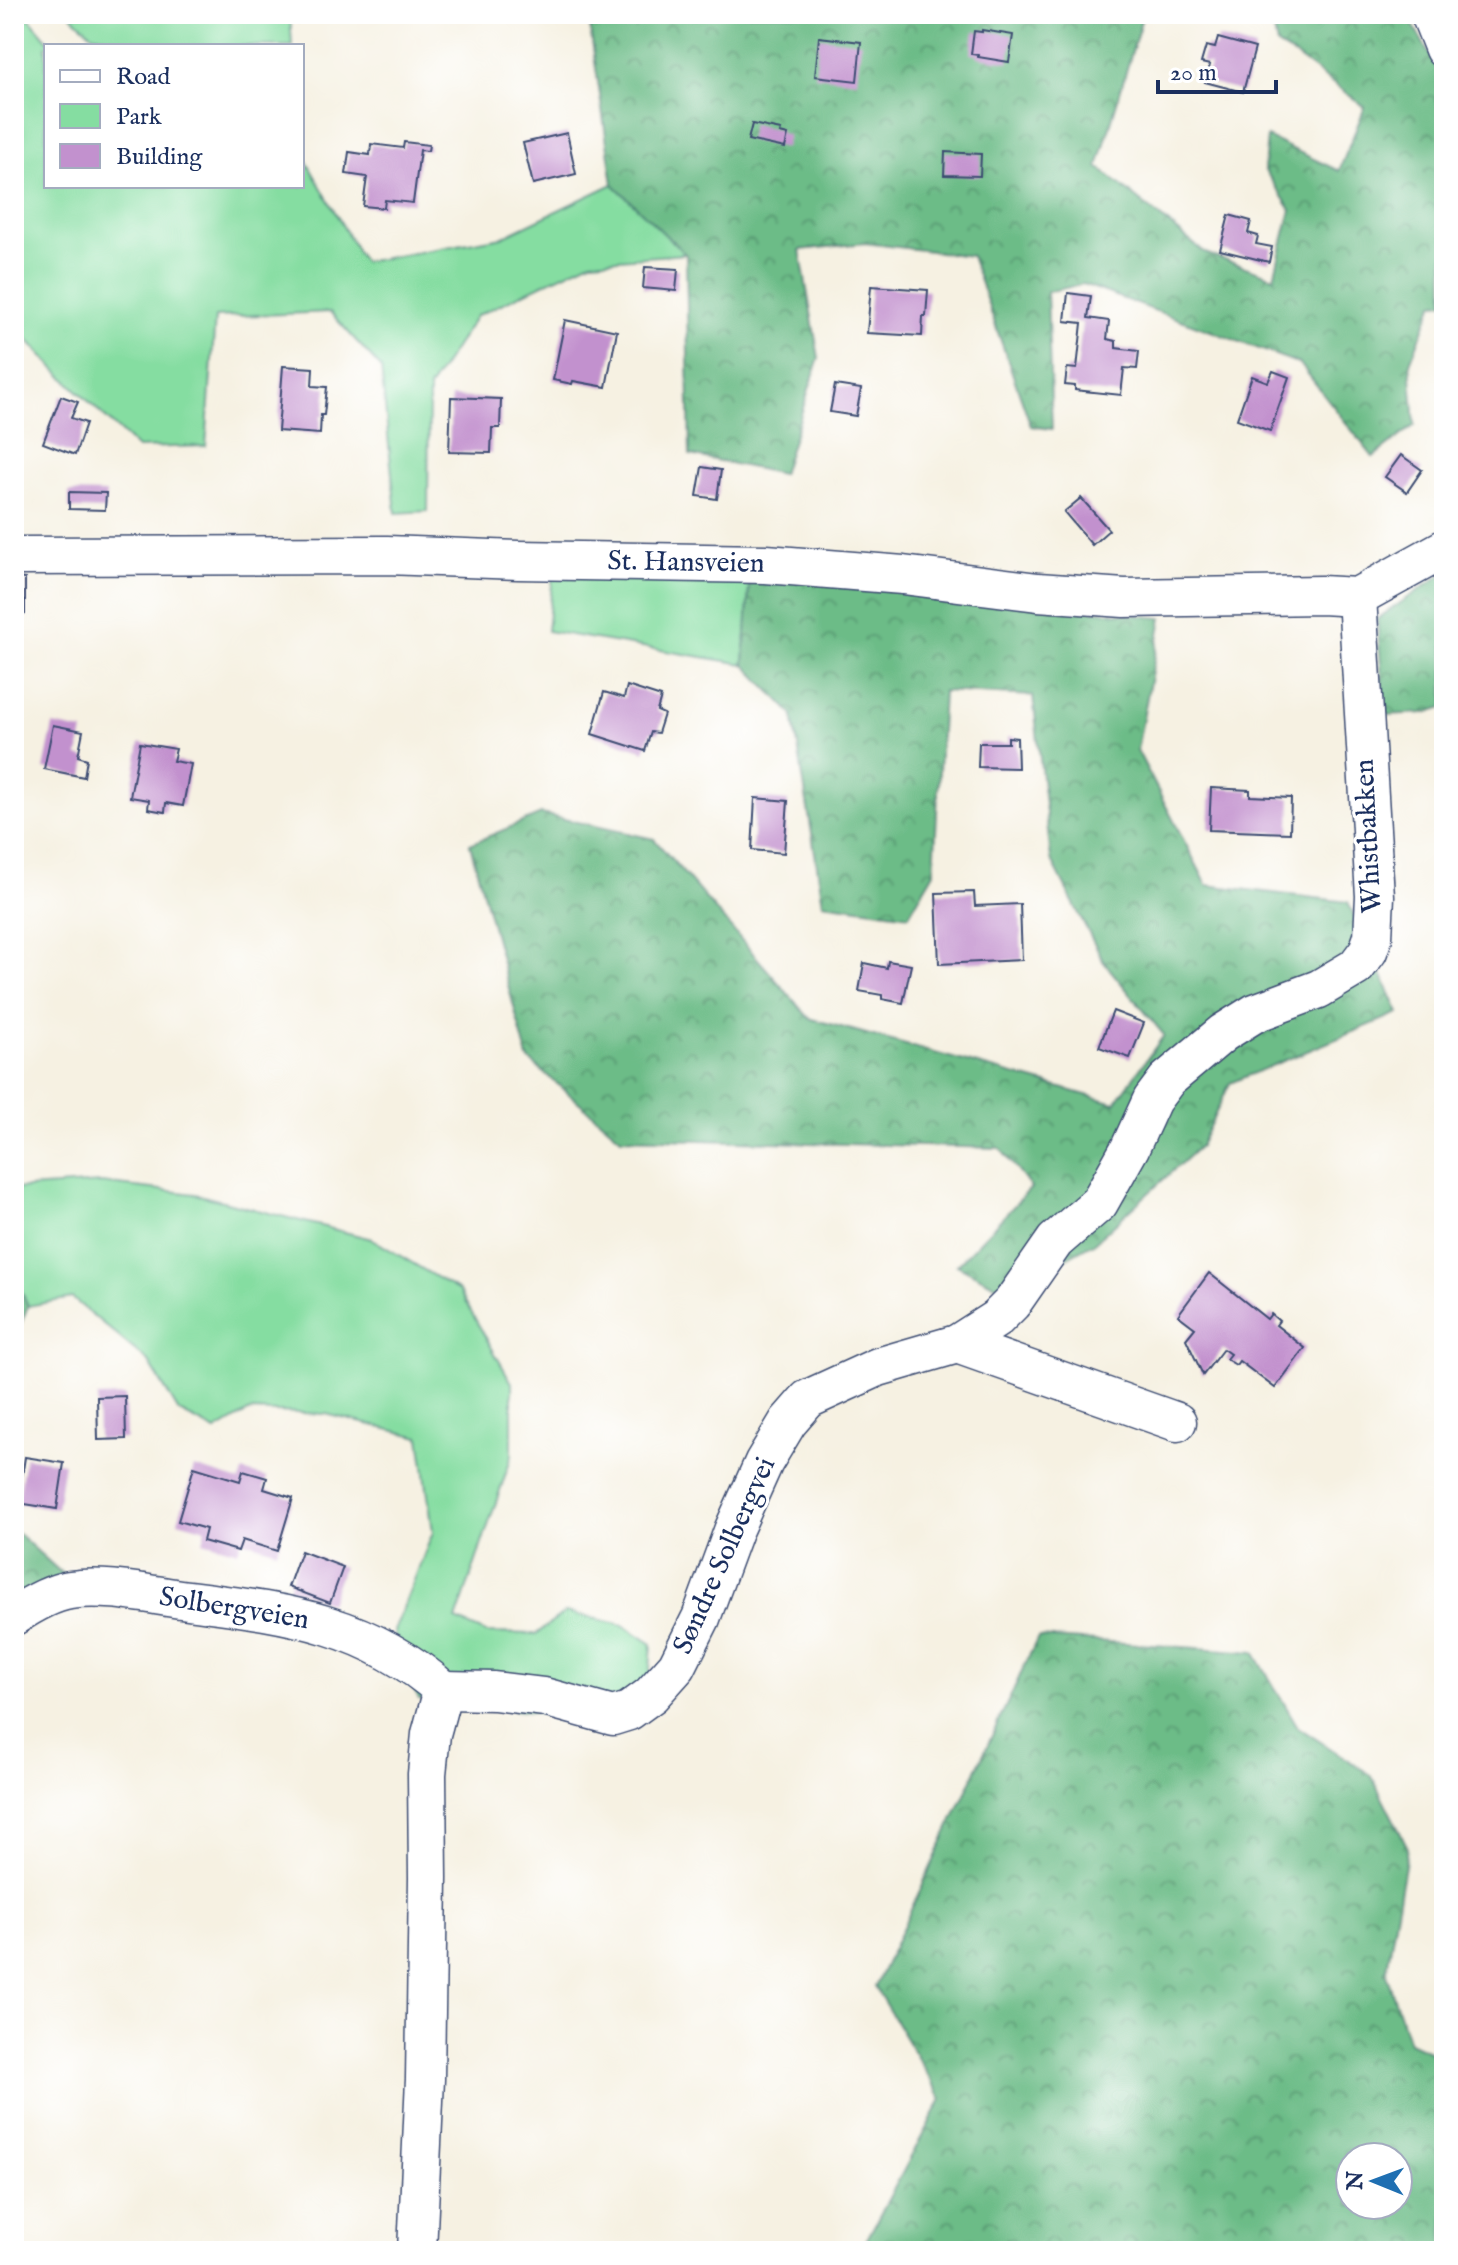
<svg xmlns="http://www.w3.org/2000/svg" width="1458" height="2265" viewBox="0 0 1458 2265" font-family="'IM FELL English',serif">
	<style>
		.green { fill: #85dda1; stroke: #508680; stroke-width: 2 }
		.forest { fill: url(#forest-crowns); stroke: #447672; stroke-width: 2; fill-rule: evenodd }
		.building { fill: #c291ce }
		.lines { fill: none; stroke-linecap: round; stroke-linejoin: round }
		.minor-casing { stroke: #3c4c72; stroke-width: 41 }
		.minor { stroke: #fff; stroke-width: 38 }
		.labels { text-anchor: middle; dominant-baseline: central; stroke-width: 6; stroke-linejoin: round; paint-order: stroke }
		.street-label { font-size: 28px; fill: #1b2f5e; stroke: #fff }
	</style>
	<defs>
		<pattern id="forest-crowns" width="20" height="18" patternUnits="userSpaceOnUse" patternTransform="scale(2)"><rect width="20" height="18" fill="#6cbc87"/><path d="M2 6a3 3 0 1 1 6 0M12 15a3 3 0 1 1 6 0" fill="none" stroke="#589972"/></pattern>
	</defs>
	<rect width="100%" height="100%" fill="#fff"/>
	<filter id="ink" filterUnits="userSpaceOnUse"><feTurbulence type="fractalNoise" baseFrequency=".0125" numOctaves="2"/><feDisplacementMap in="SourceGraphic" scale="16" xChannelSelector="R" yChannelSelector="G"/><feConvolveMatrix kernelMatrix="1 2 1 2 8 2 1 2 1" color-interpolation-filters="sRGB"/></filter>
	<filter id="wash" filterUnits="userSpaceOnUse"><feTurbulence type="fractalNoise" baseFrequency=".006" numOctaves="4" result="noise"/><feDisplacementMap in="SourceGraphic" scale="32" xChannelSelector="R" yChannelSelector="G"/><feGaussianBlur stdDeviation="1.8" result="paint"/><feColorMatrix in="noise" values="0 0 0 0 0 0 0 0 0 0 0 0 0 0 0 0 0 1.4 0 .05"/><feComposite in="paint" operator="in"/></filter>
	<g filter="url(#wash)">
		<rect width="100%" height="100%" fill="#f6f1e2"/>
		<g class="green">
			<polygon points="14,14 26,14 53,46 46,46 46,186 302,186 302,153 363,262 502,237 613,184 686,254 591,261 476,316 429,388 428,511 396,513 381,368 330,312 215,317 206,446 137,448 55,369 14,325"/>
			<polygon points="70,14 290,14 292,46 160,46 93,35"/>
			<polygon points="554,566 750,572 744,664 547,631"/>
			<polygon points="101,1183 195,1194 372,1239 459,1291 512,1383 512,1455 456,1620 486,1633 536,1634 566,1612 623,1625 652,1644 649,1680 593,1719 419,1699 405,1674 394,1631 433,1532 420,1437 326,1414 250,1411 216,1431 179,1412 149,1362 72,1298 28,1306 14,1275 14,1189"/>
		</g>
		<g class="forest">
			<polygon points="588,14 1143,14 1098,167 1205,253 1274,277 1291,210 1264,169 1267,137 1339,171 1365,107 1297,57 1277,45 1271,14 1407,14 1444,80 1444,302 1434,303 1410,363 1415,425 1373,457 1300,364 1083,284 1047,292 1052,429 1031,426 971,256 865,243 800,250 819,358 782,474 690,455 686,255 613,184"/>
			<polygon points="750,572 1162,618 1137,750 1207,885 1348,902 1399,1013 1230,1083 1200,1146 1095,1242 1007,1291 957,1265 1031,1188 1000,1148 621,1138 528,1059 470,844 541,814 654,839 809,1018 1115,1103 1164,1035 1103,961 1051,859 1033,696 943,691 934,872 909,915 823,903 793,715 744,664"/>
			<polygon points="1444,573 1444,707 1425,713 1385,715 1377,619"/>
			<polygon points="14,1275 28,1306 14,1341"/>
			<polygon points="14,1530 90,1599 25,1627 14,1636"/>
			<path d="M 1038,1637 L 1254,1652 L 1298,1727 L 1371,1775 L 1408,1848 L 1386,1974 L 1409,2042 L 1444,2058 L 1444,2251 L 863,2251 L 867,2239 L 942,2099 L 875,1987 ZM 1398,2157 L 1398,2205 L 1350,2205 L 1350,2157 Z"/>
		</g>
		<g id="blocks">
			<g class="building">
				<polygon points="982,30 1013,35 1009,62 978,57 978,55 971,54 974,31 982,32"/>
				<polygon points="819,37 861,42 857,81 815,76"/>
				<polygon points="1218,38 1255,48 1243,92 1205,82 1210,65 1201,63 1206,46 1215,48"/>
				<polygon points="752,124 781,130 780,133 788,135 785,148 748,140"/>
				<polygon points="567,133 576,174 533,184 523,143"/>
				<polygon points="404,142 429,145 428,151 420,150 413,203 385,200 384,208 363,206 367,177 346,174 349,152 370,155 371,144 403,148"/>
				<polygon points="945,152 981,154 980,176 944,175"/>
				<polygon points="1229,215 1251,221 1248,233 1258,236 1256,244 1272,247 1269,262 1220,250"/>
				<polygon points="645,267 678,269 676,291 643,288"/>
				<polygon points="871,286 928,290 926,316 923,316 922,336 867,333"/>
				<polygon points="1068,293 1091,296 1088,318 1109,321 1107,339 1116,341 1116,348 1139,351 1137,369 1124,368 1121,395 1075,390 1075,386 1065,385 1067,368 1077,369 1082,323 1065,321"/>
				<polygon points="565,320 617,331 606,387 573,381 572,384 553,380"/>
				<polygon points="283,366 313,368 312,386 327,387 324,415 321,415 320,434 278,431"/>
				<polygon points="1273,371 1289,377 1270,431 1237,419 1252,376 1268,382"/>
				<polygon points="835,385 861,389 856,416 830,412"/>
				<polygon points="61,396 78,402 71,418 86,423 75,455 43,443"/>
				<polygon points="451,397 501,399 500,428 492,428 491,453 449,452"/>
				<polygon points="1401,455 1422,470 1407,492 1385,477"/>
				<polygon points="702,467 721,470 717,499 697,496"/>
				<polygon points="69,492 106,493 105,510 69,509"/>
				<polygon points="1081,498 1109,530 1092,545 1064,512"/>
				<polygon points="14,578 25,579 25,614 14,614"/>
				<polygon points="627,686 661,697 657,711 664,714 658,733 651,732 645,751 592,734 604,692 624,698"/>
				<polygon points="53,725 83,731 78,756 87,759 84,777 44,769"/>
				<polygon points="1008,737 1017,738 1018,768 978,767 979,743 1008,743"/>
				<polygon points="140,743 176,749 173,761 191,764 183,806 166,803 165,812 148,809 149,800 130,797"/>
				<polygon points="1211,788 1250,790 1250,796 1291,798 1290,833 1209,830"/>
				<polygon points="755,798 788,801 784,853 752,850"/>
				<polygon points="974,892 975,906 1020,904 1022,960 939,964 936,893"/>
				<polygon points="888,961 911,965 903,1003 882,999 882,995 859,991 864,963 887,968"/>
				<polygon points="1113,1011 1144,1023 1130,1058 1099,1047"/>
				<polygon points="1209,1273 1267,1319 1271,1314 1279,1321 1276,1325 1305,1348 1275,1388 1239,1361 1236,1365 1226,1359 1230,1354 1223,1349 1203,1375 1186,1339 1195,1328 1178,1315"/>
				<polygon points="125,1396 126,1439 98,1440 97,1397"/>
				<polygon points="25,1457 64,1463 57,1509 18,1503"/>
				<polygon points="194,1467 240,1481 243,1471 267,1478 264,1489 293,1498 277,1551 242,1540 238,1551 203,1541 206,1529 178,1521"/>
				<polygon points="301,1551 343,1567 330,1603 288,1587"/>
			</g>
		</g>
	</g>
	<g filter="url(#ink)">
		<use href="#blocks" fill-opacity="0" stroke="#3c4c72" stroke-width="2"/>
		<g class="lines">
			<g class="minor-casing">
				<g id="minor">
					<polyline points="1430,14 1444,49"/>
					<polyline points="14,556 387,555 518,560 766,564 903,575 1038,592 1124,598 1321,595 1357,597"/>
					<polyline points="1357,597 1444,549"/>
					<polyline points="957,1344 1177,1422"/>
					<path d="M 14,1616 C 29,1606 51,1593 70,1590 C 103,1585 141,1593 174,1598 C 275,1612 362,1618 443,1690"/>
					<polyline points="443,1690 494,1691 544,1697 613,1716 629,1711 651,1695 677,1666 701,1618 733,1531 764,1462 788,1422 808,1399 878,1367 957,1344 996,1319 1012,1303 1055,1241 1099,1203 1130,1148 1152,1100 1167,1080 1223,1033 1255,1013 1319,989 1356,967 1368,951 1373,937 1375,896 1357,597"/>
					<polyline points="417,2251 425,2079 428,1878 427,1774 431,1734 443,1690"/>
				</g>
			</g>
			<use href="#minor" class="minor"/>
		</g>
	</g>
	<g class="labels">
		<g class="street-label">
			<text transform="translate(686 563) rotate(1)">St. Hansveien</text>
			<text transform="translate(1369 836) rotate(-93)">Whistbakken</text>
			<text transform="translate(725 1556) rotate(-66)">Søndre Solbergvei</text>
			<text transform="translate(234 1609) rotate(9)">Solbergveien</text>
		</g>
	</g>
	<rect width="1458" height="2265" fill="none" stroke="#fff" stroke-width="48"/>
	<rect x="44" y="44" width="260" height="144" fill="#ffffff" stroke="#a4acbf" stroke-width="2"/>
	<rect x="60" y="70" width="40" height="12" fill="#ffffff" stroke="#a4acbf" stroke-width="2"/>
	<text x="116" y="84" font-size="24" fill="#1b2f5e">Road</text>
	<rect x="60" y="104" width="40" height="24" fill="#85dda1" stroke="#a4acbf" stroke-width="2"/>
	<text x="116" y="124" font-size="24" fill="#1b2f5e">Park</text>
	<rect x="60" y="144" width="40" height="24" fill="#c291ce" stroke="#a4acbf" stroke-width="2"/>
	<text x="116" y="164" font-size="24" fill="#1b2f5e">Building</text>
	<g transform="translate(1374 2181) rotate(271)"><circle r="38" fill="#ffffff" stroke="#a4acbf" stroke-width="2"/>
	<path d="M0-6L14 30L0 20L-14 30Z" fill="#1f6fb2"/>
	<text y="-12" font-size="22" font-weight="bold" text-anchor="middle" fill="#1b2f5e">N</text>
	</g>
	<path d="M1158 80v12h118v-12" fill="none" stroke="#1b2f5e" stroke-width="4"/>
	<text x="1170" y="80" font-size="24" fill="#1b2f5e" stroke="#ffffff" stroke-width="6" paint-order="stroke">20 m</text>
</svg>
